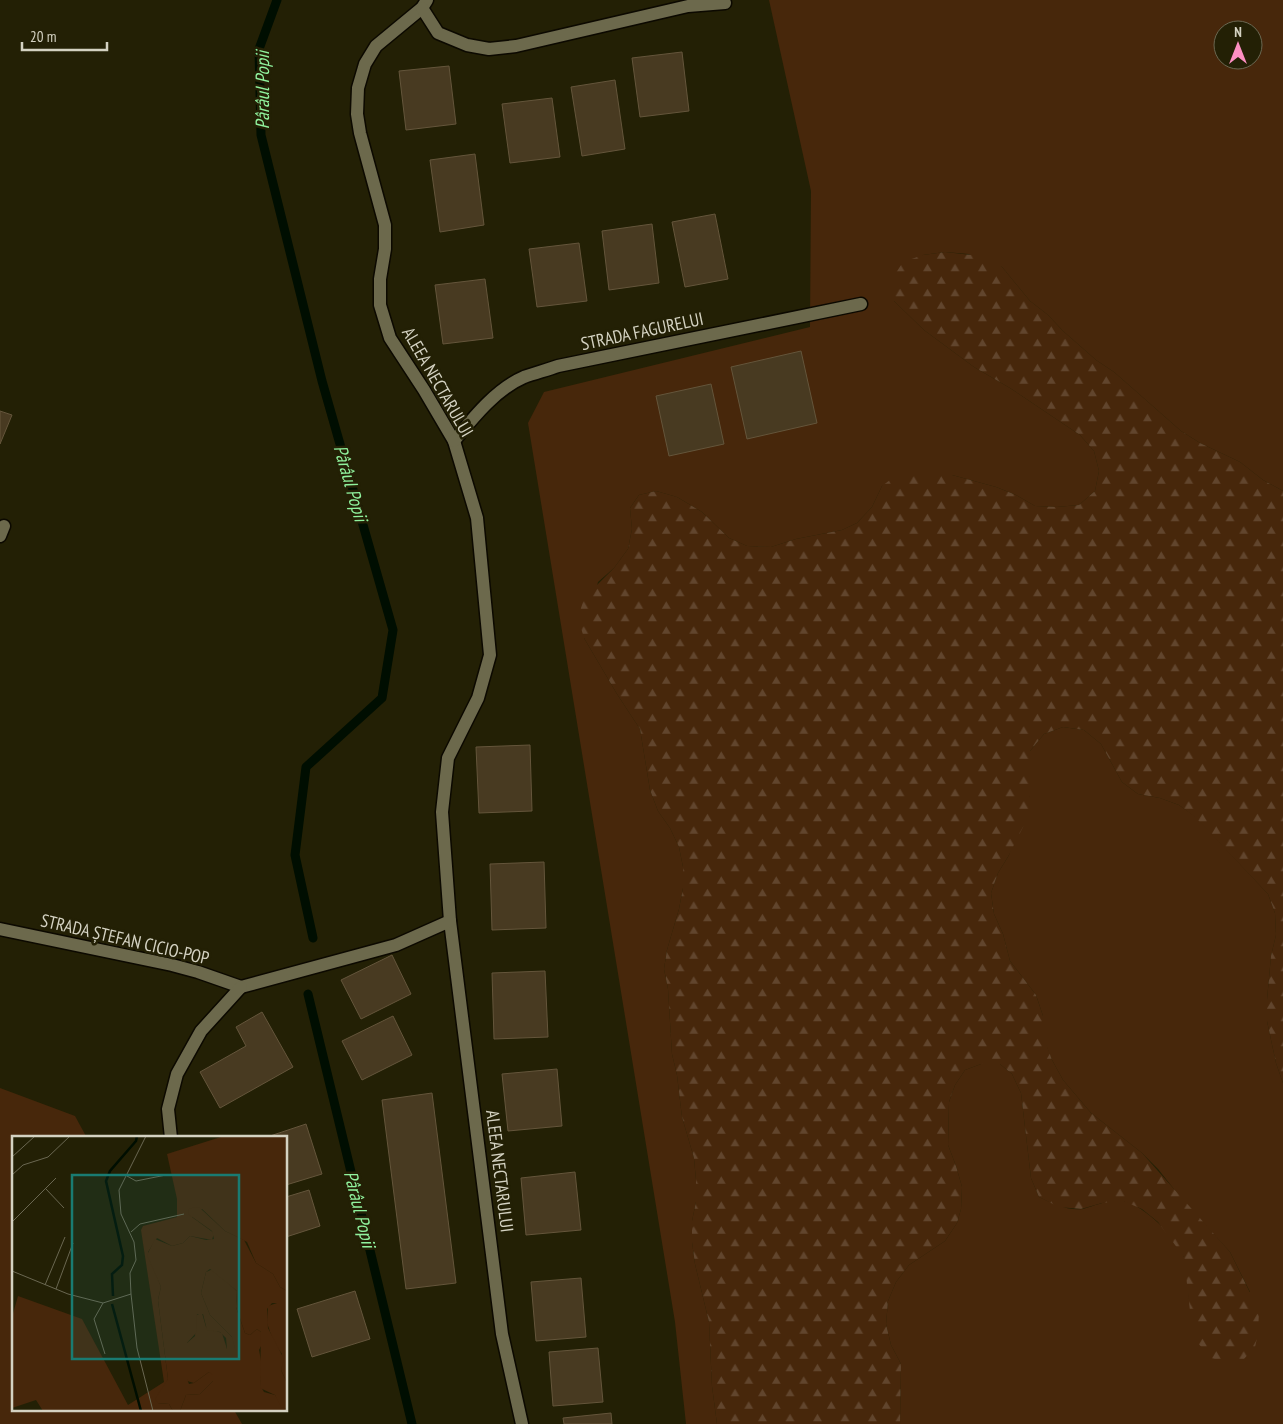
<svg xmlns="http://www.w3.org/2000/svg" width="1283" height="1424" viewBox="0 0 1283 1424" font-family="'PT Sans Narrow',sans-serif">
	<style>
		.green { fill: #47270b; fill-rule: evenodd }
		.forest { fill: url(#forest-firs) }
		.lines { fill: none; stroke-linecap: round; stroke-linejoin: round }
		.stream { stroke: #000e01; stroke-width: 9 }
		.building { fill: #483a21; stroke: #64553b }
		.street-casing { stroke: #0c0900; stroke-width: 15 }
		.street { stroke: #6c694c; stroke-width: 12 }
		.labels { text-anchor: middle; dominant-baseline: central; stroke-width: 5; stroke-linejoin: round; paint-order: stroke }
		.street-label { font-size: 18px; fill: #d4d2c2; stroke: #232005 }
		.water-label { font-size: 19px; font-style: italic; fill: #90f29d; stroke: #232005 }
		.inset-river { fill: none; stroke: #000e01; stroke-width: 2.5 }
		.inset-road { fill: none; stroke: #6a6751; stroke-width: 1 }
		.view { fill: #197b72; fill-opacity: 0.15; stroke: #197b72; stroke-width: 2.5 }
		.inset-edge { fill: none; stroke: #d4d2c2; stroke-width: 2.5 }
	</style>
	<defs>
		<pattern id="forest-firs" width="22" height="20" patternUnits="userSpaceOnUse" patternTransform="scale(1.25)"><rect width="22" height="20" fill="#47270b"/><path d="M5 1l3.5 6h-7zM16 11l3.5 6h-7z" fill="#61452d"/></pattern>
	</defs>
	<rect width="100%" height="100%" fill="#232005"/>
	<g class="green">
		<path d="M 769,0 L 1283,0 L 1283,491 L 1263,480 L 1240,462 L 1200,443 L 1181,431 L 1114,372 L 1096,360 L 1063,331 L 1048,315 L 1030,301 L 1002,267 L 968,254 L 945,252 L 923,255 L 894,301 L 924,330 L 974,367 L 1010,388 L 1080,435 L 1094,451 L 1099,471 L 1095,491 L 1079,505 L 1057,507 L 1035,506 L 1016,495 L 996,487 L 952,475 L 882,486 L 872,507 L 857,523 L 842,530 L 796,539 L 771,547 L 747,546 L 729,538 L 702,512 L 677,497 L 656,491 L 639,495 L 630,508 L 632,529 L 628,549 L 614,568 L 598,582 L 584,638 L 617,694 L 640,729 L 650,790 L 658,811 L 670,828 L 679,847 L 683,867 L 683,888 L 679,909 L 667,950 L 664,969 L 668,989 L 672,1054 L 677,1075 L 682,1117 L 694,1158 L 696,1180 L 696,1202 L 692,1221 L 692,1242 L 695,1264 L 709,1322 L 712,1386 L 717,1424 L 686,1424 L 675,1322 L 528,423 L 544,392 L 810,327 L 811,191 ZM 1223,30 L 1253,30 L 1253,60 L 1223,60 Z"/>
		<path d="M 1063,727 L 1084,730 L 1101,744 L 1122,782 L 1138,794 L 1160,798 L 1179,805 L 1196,817 L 1268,894 L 1275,913 L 1276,935 L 1271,956 L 1267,1000 L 1267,1021 L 1276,1063 L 1283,1083 L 1283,1424 L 900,1424 L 901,1364 L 891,1345 L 886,1324 L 888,1301 L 896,1282 L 909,1265 L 945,1241 L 957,1223 L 961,1209 L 962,1187 L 956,1166 L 948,1145 L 949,1102 L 955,1085 L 965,1070 L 981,1064 L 1000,1064 L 1012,1074 L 1021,1093 L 1031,1178 L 1039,1197 C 1052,1203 1067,1211 1083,1209 C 1095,1206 1111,1198 1124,1201 C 1144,1206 1177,1237 1184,1257 C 1189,1269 1188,1286 1189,1299 L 1250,1292 L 1230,1252 L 1185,1203 L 1158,1169 L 1142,1153 L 1091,1113 L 1063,1080 L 1052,1060 L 1043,1038 L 1043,1016 L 1036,995 L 1010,961 L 1003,934 L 994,914 L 991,893 L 998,873 L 1009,855 L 1030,795 L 1030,751 L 1044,734 Z"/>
		<polygon points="0,1088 75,1116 87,1138 14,1138 14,1410 234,1410 242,1424 0,1424"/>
	</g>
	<polygon class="forest" points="945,252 989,257 1002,267 1030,301 1048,315 1063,331 1096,360 1114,372 1181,431 1200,443 1240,462 1263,480 1283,491 1283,1083 1276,1063 1267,1021 1267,1000 1271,956 1276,935 1275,913 1268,894 1195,817 1179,805 1160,798 1138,794 1122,782 1101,744 1084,730 1063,727 1044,734 1030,751 1030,795 1028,817 1009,855 998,873 991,893 994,914 1003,934 1010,961 1036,995 1043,1016 1044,1038 1052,1060 1063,1080 1091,1113 1142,1153 1230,1252 1259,1311 1258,1334 1255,1347 1243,1360 1230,1363 1211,1358 1197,1342 1191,1320 1184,1257 1158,1222 1142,1209 1123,1201 1102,1203 1081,1209 1059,1207 1039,1197 1031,1178 1021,1093 1012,1074 1000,1064 981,1064 965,1070 955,1085 949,1102 948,1145 956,1166 962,1187 961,1209 957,1223 945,1241 909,1265 896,1282 888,1301 886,1324 891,1345 901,1364 900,1424 717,1424 712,1386 709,1322 695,1264 692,1242 692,1221 696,1202 696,1180 694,1158 682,1117 677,1075 672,1054 668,989 664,969 667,950 679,909 683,888 683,867 679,847 670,828 658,811 650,790 640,729 617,694 584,638 578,618 584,598 614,568 628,549 632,529 630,508 639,495 656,491 677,497 702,512 729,538 747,546 771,547 796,539 842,530 857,523 872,507 882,486 894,477 909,471 952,475 996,487 1016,495 1035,506 1057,507 1079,505 1095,491 1099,471 1094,451 1080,435 1010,388 974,367 924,330 894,301 892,279 903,262 923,255"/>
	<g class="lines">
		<g class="stream">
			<polyline points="277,0 259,49 261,135 322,381 393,630 382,698 306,767 295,855 313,938"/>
			<polyline points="308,994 412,1424"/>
		</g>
	</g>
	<g class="building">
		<polygon points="682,52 689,111 640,117 632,58"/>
		<polygon points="449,66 456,124 406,130 399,71"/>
		<polygon points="615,80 625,149 582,156 571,87"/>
		<polygon points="552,98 560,157 510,163 502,104"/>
		<polygon points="475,154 484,225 440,232 430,160"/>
		<polygon points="715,214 728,279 685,287 672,222"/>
		<polygon points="652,224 659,283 609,290 602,231"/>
		<polygon points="579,243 587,301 537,307 529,249"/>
		<polygon points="485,279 493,338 443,344 435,285"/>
		<polygon points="801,351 817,423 747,439 731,367"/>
		<polygon points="711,384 724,444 669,456 656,396"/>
		<polygon points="0,411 12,415 0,444"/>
		<polygon points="530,745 532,811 479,813 476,747"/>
		<polygon points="544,862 546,928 492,930 490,864"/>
		<polygon points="392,955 411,994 361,1019 341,980"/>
		<polygon points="545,971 548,1037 494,1039 492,973"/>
		<polygon points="262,1012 293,1067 220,1108 200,1072 246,1046 236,1027"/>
		<polygon points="393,1016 412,1055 362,1080 342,1041"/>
		<polygon points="557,1069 562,1126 508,1131 502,1074"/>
		<polygon points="432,1093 456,1283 406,1289 382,1100"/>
		<polygon points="306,1124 322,1174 286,1185 286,1138 264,1138"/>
		<polygon points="575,1172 581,1230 526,1235 521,1178"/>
		<polygon points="309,1190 320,1226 286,1237 286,1197"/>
		<polygon points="581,1278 586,1337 536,1341 531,1282"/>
		<polygon points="355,1291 370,1339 312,1357 297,1309"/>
		<polygon points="598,1348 603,1402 553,1406 549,1352"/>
		<polygon points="611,1413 612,1424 564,1424 563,1418"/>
	</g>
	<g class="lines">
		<g class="street-casing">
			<g id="street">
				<polyline points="427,0 422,8 376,46 365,64 358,88 357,114 360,133 385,225 385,249 380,279 380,305 390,338 424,390 454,441 477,518 490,655 478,698 448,758 442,812 450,921 502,1334 522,1424"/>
				<polyline points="422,8 438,33 467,45 489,49 516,46 688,6 725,3"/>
				<path d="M 454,441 C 473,418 496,389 524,377 C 535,373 547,370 558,366 L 861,304"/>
				<polyline points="0,536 4,526"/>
				<polyline points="0,929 172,965 198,972 241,987"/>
				<polyline points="241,987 396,945 450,921"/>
				<polyline points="171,1138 168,1109 177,1074 201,1031 241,987"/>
			</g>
		</g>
		<use href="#street" class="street"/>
	</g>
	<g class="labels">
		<g class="street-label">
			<text transform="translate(642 331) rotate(-12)">STRADA FAGURELUI</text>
			<text transform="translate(438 382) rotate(60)">ALEEA NECTARULUI</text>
			<text transform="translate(125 939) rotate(13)">STRADA ȘTEFAN CICIO-POP</text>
			<text transform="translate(500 1171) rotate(83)">ALEEA NECTARULUI</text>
		</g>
		<g class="water-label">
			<text transform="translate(262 90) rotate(-90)">Pârâul Popii</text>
			<text transform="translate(351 483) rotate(74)">Pârâul Popii</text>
			<text transform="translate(360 1209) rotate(76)">Pârâul Popii</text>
		</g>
	</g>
	<g transform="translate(12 1136)">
		<rect width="275" height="275" fill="#232005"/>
		<path d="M 212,0 L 275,0 L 275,155 L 268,151 L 261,138 L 244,127 L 235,106 L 213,95 L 190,73 L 180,81 L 202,97 L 200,104 L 178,100 L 171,107 L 160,110 L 145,102 L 136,116 L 149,151 L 146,164 L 156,243 L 146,267 L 157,268 L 161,275 L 31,275 L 24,264 L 0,272 L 0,181 L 6,160 L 70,183 L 116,269 L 152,246 L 129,94 L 131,90 L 165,81 L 165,63 L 155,18 ZM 201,133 L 225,155 L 224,171 L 233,197 L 238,199 L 245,193 L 249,196 L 252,204 L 247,214 L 250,230 L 248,249 L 252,256 L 263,259 L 275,275 L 168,275 L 174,259 L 188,258 L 201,245 L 197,236 L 182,247 L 175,245 L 175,207 L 183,200 L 184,179 L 190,177 L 194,191 L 210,197 L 215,213 L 220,201 L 198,179 L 189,157 L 194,136 ZM 268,166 L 275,167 L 275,247 L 269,234 L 270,218 L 262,207 L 255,187 L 256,170 Z" fill="#47270b"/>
		<path d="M 183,71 L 188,72 L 213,95 L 232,104 L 244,127 L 261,138 L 268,151 L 275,155 L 275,167 L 260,167 L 255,173 L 256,192 L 272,223 L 269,234 L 275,247 L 275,273 L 269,271 L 263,259 L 248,252 L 249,196 L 245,193 L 238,199 L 233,197 L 224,171 L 225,155 L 198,133 L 194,136 L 189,157 L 198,179 L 220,201 L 223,213 L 215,213 L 214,202 L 208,196 L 195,194 L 191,178 L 185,178 L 184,197 L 175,207 L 175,243 L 177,248 L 182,247 L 197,236 L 201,239 L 201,245 L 188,258 L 174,259 L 168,275 L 161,275 L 157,268 L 146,267 L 143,263 L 156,243 L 146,164 L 149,151 L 135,119 L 143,103 L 160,110 L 171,107 L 178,100 L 194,104 L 202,103 L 200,95 L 176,78 L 177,73 Z" fill="#47270b"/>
		<path class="inset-river" d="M 101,160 L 100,138 L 110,129 L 111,120 L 94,45 L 98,35 L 124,5 L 125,0M 100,168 L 129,275"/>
		<path class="inset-road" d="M 134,0 L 107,54 L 109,78 L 122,106 L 124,124 L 118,137 L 119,158 L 125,212 L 141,275M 0,21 L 23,0M 0,39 L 11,29 L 36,21 L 58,0M 115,40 L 124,45 L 154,39M 34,53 L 52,72M 0,86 L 44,42M 119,96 L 128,88 L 172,78M 0,135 L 56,158 L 91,167M 33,149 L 53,101M 44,153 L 61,107M 91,167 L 82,183 L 93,218M 91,167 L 119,158"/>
		<path class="view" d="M 60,39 L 227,39 L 227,223 L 60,223 Z"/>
		<rect width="275" height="275" class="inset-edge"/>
	</g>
	<g transform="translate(1238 45)"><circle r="24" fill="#232005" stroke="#6a6751"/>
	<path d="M0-4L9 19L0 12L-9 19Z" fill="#fc8fc2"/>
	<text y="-8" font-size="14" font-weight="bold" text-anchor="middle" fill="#d4d2c2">N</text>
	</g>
	<path d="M22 42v8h85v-8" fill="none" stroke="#d4d2c2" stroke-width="2.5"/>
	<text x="30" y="42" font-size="15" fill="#d4d2c2" stroke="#232005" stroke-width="4" paint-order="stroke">20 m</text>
</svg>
